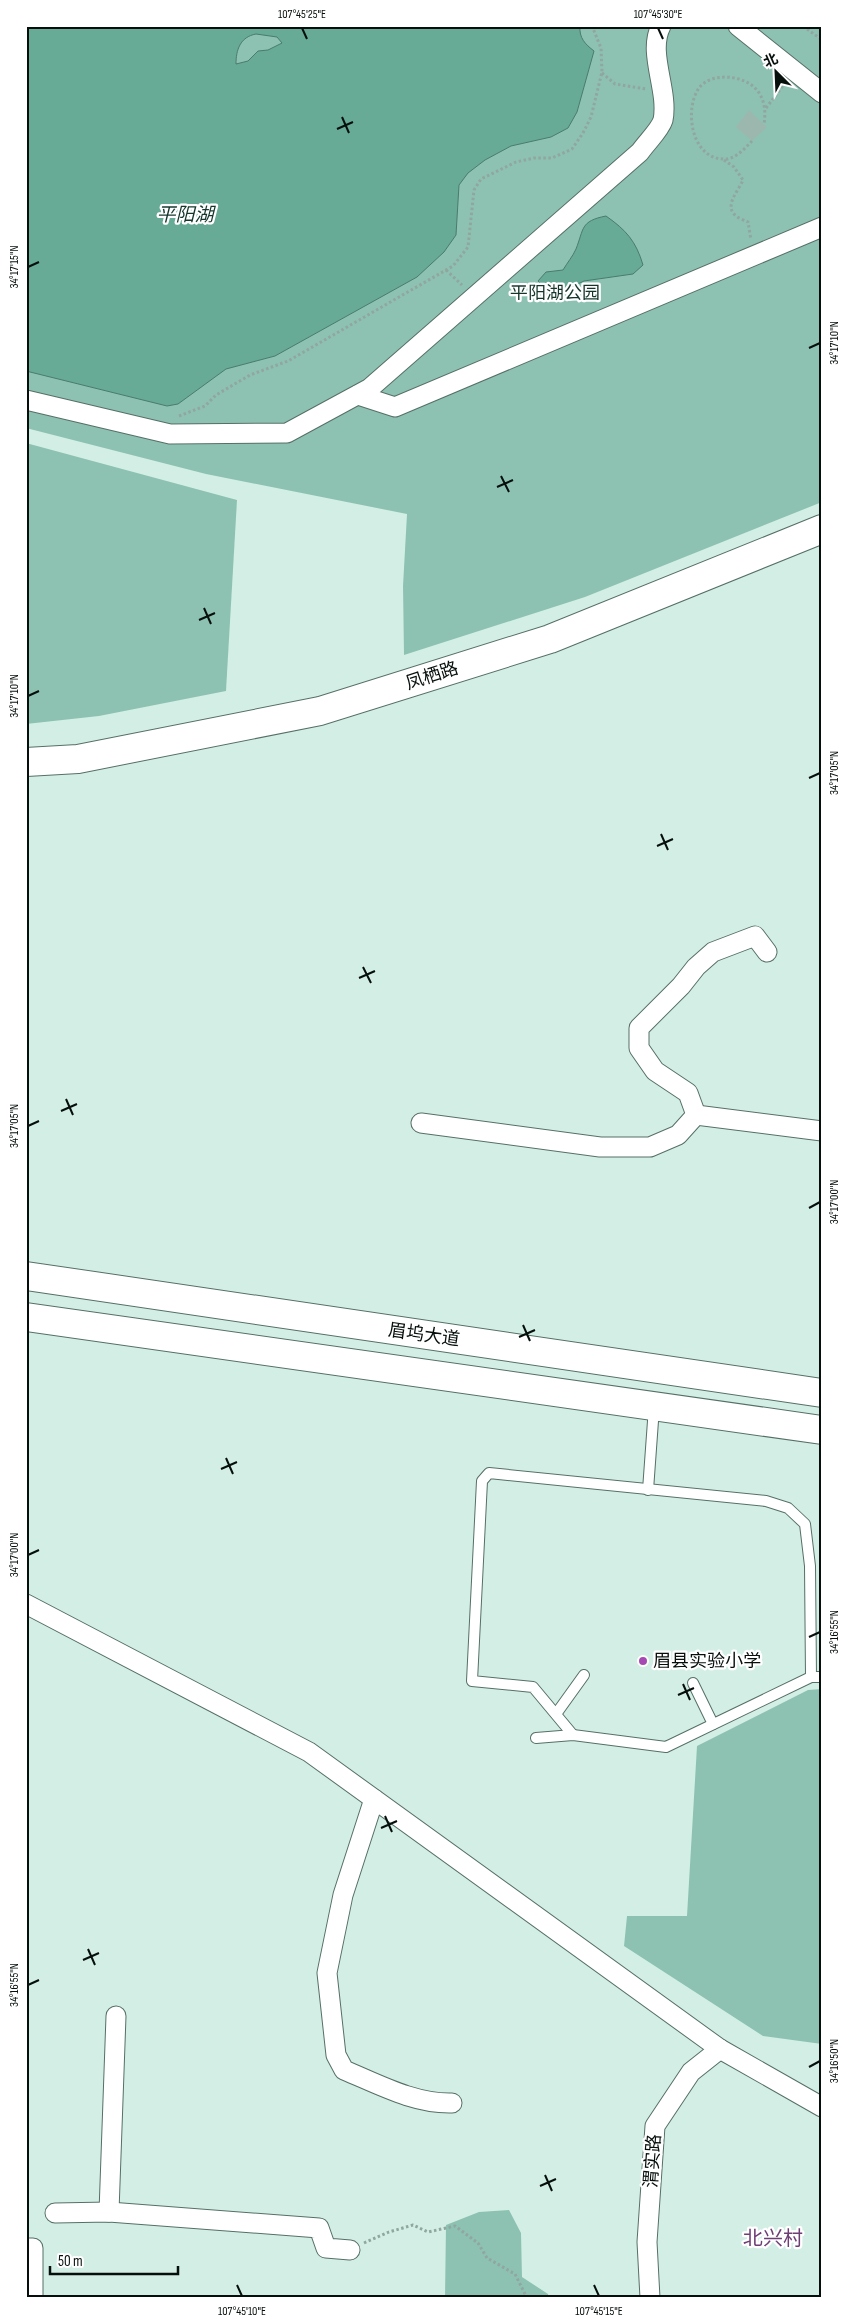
<svg xmlns="http://www.w3.org/2000/svg" width="848" height="2324" viewBox="0 0 848 2324" font-family="'Sofia Sans Condensed','Noto Sans SC',sans-serif">
	<style>
		.green { fill: #8dc2b2 }
		.water { fill: #67aa96; stroke: #4a7c6d; fill-rule: evenodd }
		.building { fill: #9cb7ae }
		.lines { fill: none; stroke-linecap: round; stroke-linejoin: round }
		.lane-casing { stroke: #566f67; stroke-width: 12 }
		.street-casing { stroke: #566f67; stroke-width: 21 }
		.secondary-casing { stroke: #566f67; stroke-width: 30 }
		.path { stroke: #90a69e; stroke-width: 3; stroke-dasharray: 2.5 2.5; stroke-linecap: butt }
		.lane { stroke: #fff; stroke-width: 10 }
		.street { stroke: #fff; stroke-width: 19 }
		.secondary { stroke: #fff; stroke-width: 28 }
		.ticks { fill: none; stroke: #060f0c; stroke-width: 2 }
		.poi-dot { fill: #a649b2; stroke: #fff; stroke-width: 2 }
		.labels { text-anchor: middle; dominant-baseline: central; stroke-width: 4.5; stroke-linejoin: round; paint-order: stroke }
		.park-label { font-size: 18px; fill: #15352c; stroke: #fff }
		.street-label { font-size: 18px; fill: #060f0c; stroke: #fff }
		.poi-label { font-size: 18px; fill: #060f0c; stroke: #fff; text-anchor: start }
		.water-label { font-size: 19px; font-style: italic; fill: #14352c; stroke: #fff }
		.quarter-label { font-size: 20px; fill: #6e3f74; stroke: #fff }
		.neatline { fill: none; stroke: #060f0c; stroke-width: 2 }
		.ticks-label { font-size: 12px; text-anchor: middle; fill: #060f0c }
	</style>
	<rect width="100%" height="100%" fill="#d3efe5"/>
	<g class="green">
		<polygon points="26,26 822,26 822,502 585,597 404,655 403,586 407,514 206,474 26,428"/>
		<polygon points="26,443 237,500 226,691 99,716 26,724"/>
		<polygon points="822,1689 822,2044 763,2036 624,1946 627,1916 687,1916 697,1746 808,1690"/>
		<polygon points="509,2210 521,2233 522,2277 548,2294 549,2298 445,2298 446,2225 479,2212"/>
	</g>
	<g class="water">
		<path d="M 26,26 L 580,26 C 579,38 585,44 594,51 L 577,112 L 568,128 L 551,137 L 511,146 L 485,160 L 468,173 L 459,185 L 456,235 L 444,252 L 417,277 L 275,356 L 226,369 L 178,404 L 167,406 L 26,371 ZM 256,34 L 277,37 L 282,43 L 268,50 L 258,51 L 248,61 L 236,64 C 236,50 240,37 256,34 Z"/>
		<path d="M 606,216 C 626,230 636,241 643,265 L 633,274 L 584,281 L 563,291 L 546,289 L 538,281 L 546,272 L 563,270 C 567,263 573,256 576,249 C 584,229 580,221 606,216 Z"/>
	</g>
	<polygon class="building" points="749,110 767,127 752,141 736,127"/>
	<g class="lines">
		<g class="lane-casing">
			<g id="lane">
				<polyline points="648,1490 654,1407"/>
				<polyline points="693,1683 713,1724"/>
				<polyline points="556,1714 584,1675"/>
				<polyline points="573,1735 533,1687 472,1681 482,1481 489,1473 766,1501 788,1508 805,1524 810,1566 811,1677"/>
				<polyline points="536,1738 573,1735 666,1747 811,1677 822,1677"/>
			</g>
		</g>
		<g class="street-casing">
			<g id="street">
				<polyline points="738,26 822,93"/>
				<polyline points="358,395 395,407 822,227"/>
				<path d="M 26,400 L 170,434 L 287,433 L 370,388 L 640,152 C 646,143 660,130 663,120 C 669,90 647,53 661,26"/>
				<polyline points="696,1115 822,1131"/>
				<polyline points="421,1123 600,1147 650,1147 678,1135 696,1115 688,1093 655,1071 639,1048 639,1028 681,986 696,967 713,952 755,936 767,952"/>
				<polyline points="26,1604 309,1752 720,2049 822,2107"/>
				<path d="M 374,1799 L 343,1895 L 327,1973 L 336,2055 L 344,2070 C 378,2084 414,2104 452,2103"/>
				<polyline points="109,2212 116,2016"/>
				<polyline points="55,2213 109,2212 319,2228 326,2248 350,2250"/>
				<polyline points="26,2248 33,2248 33,2298"/>
				<polyline points="650,2298 647,2242 655,2126 691,2072 720,2049"/>
			</g>
		</g>
		<g class="secondary-casing">
			<g id="secondary">
				<polyline points="26,762 78,759 320,711 550,639 822,529"/>
				<polyline points="26,1276 822,1393"/>
				<polyline points="26,1317 822,1430"/>
			</g>
		</g>
		<g class="path">
			<polyline points="803,26 822,40"/>
			<polyline points="602,73 615,84 646,89"/>
			<polyline points="766,108 785,83"/>
			<path d="M 752,141 C 744,149 735,160 723,159 C 691,158 684,109 699,88 C 711,72 742,75 755,88 C 765,98 766,112 764,124"/>
			<path d="M 724,160 L 734,167 L 743,180 C 739,190 725,204 734,214 C 737,218 744,220 748,222 L 751,240"/>
			<polyline points="446,270 462,285"/>
			<polyline points="822,300 822,301"/>
			<polyline points="179,416 205,406 216,395 250,375 288,361 453,266 468,247 474,190 481,179 516,162 534,158 552,158 572,149 583,133 591,117 602,72 601,48 592,26"/>
			<polyline points="364,2243 389,2232 413,2225 428,2232 455,2226 478,2243 487,2258 515,2274 527,2298"/>
		</g>
		<use href="#lane" class="lane"/>
		<use href="#street" class="street"/>
		<use href="#secondary" class="secondary"/>
	</g>
	<path class="ticks" d="M 302,28 L 307,39M 658,28 L 663,39M 342,117 L 349,133M 337,129 L 353,122M 28,267 L 39,262M 809,348 L 820,343M 501,476 L 509,492M 497,487 L 513,480M 204,608 L 211,624M 199,620 L 215,613M 28,696 L 39,691M 809,778 L 820,773M 661,834 L 668,850M 657,846 L 673,839M 363,967 L 371,983M 359,978 L 375,971M 66,1099 L 73,1115M 61,1111 L 77,1104M 28,1126 L 39,1121M 809,1208 L 820,1202M 523,1325 L 530,1341M 519,1337 L 535,1330M 226,1458 L 233,1474M 221,1469 L 237,1462M 28,1555 L 39,1550M 809,1637 L 820,1632M 683,1684 L 690,1700M 678,1695 L 694,1688M 385,1816 L 392,1832M 381,1828 L 397,1821M 88,1949 L 95,1965M 83,1960 L 99,1953M 28,1985 L 39,1980M 809,2067 L 820,2061M 545,2175 L 552,2191M 540,2186 L 556,2179M 237,2285 L 242,2296M 594,2285 L 599,2296"/>
	<circle class="poi-dot" cx="643" cy="1661" r="5"/>
	<g class="labels">
		<g class="park-label">
			<text x="555" y="293">平阳湖公园</text>
		</g>
		<g class="street-label">
			<text transform="translate(432 676) rotate(-18)">凤栖路</text>
			<text transform="translate(424 1335) rotate(8)">眉坞大道</text>
			<text transform="translate(653 2161) rotate(-86)">渭实路</text>
		</g>
		<g class="poi-label">
			<text x="653" y="1661">眉县实验小学</text>
		</g>
		<g class="water-label">
			<text x="185" y="215">平阳湖</text>
		</g>
		<g class="quarter-label">
			<text x="773" y="2239">北兴村</text>
		</g>
	</g>
	<rect width="848" height="2324" fill="none" stroke="#ffffff" stroke-width="55"/>
	<g transform="translate(776 72) rotate(336)" stroke="#ffffff" stroke-width="4" paint-order="stroke">
	<path d="M0-4L9 19L0 12L-9 19Z" fill="#060f0c"/>
	<text y="-8" font-size="14" font-weight="bold" text-anchor="middle" fill="#060f0c">北</text>
	</g>
	<path d="M50 2266v8h128v-8" fill="none" stroke="#060f0c" stroke-width="2.5"/>
	<text x="58" y="2266" font-size="15" fill="#060f0c" stroke="#ffffff" stroke-width="4" paint-order="stroke">50 m</text>
	<rect x="28" y="28" width="792" height="2268" class="neatline"/>
	<g class="ticks-label">
		<text x="302" y="18">107°45'25"E</text>
		<text x="658" y="18">107°45'30"E</text>
		<text transform="translate(14 267) rotate(-90)" y="4">34°17'15"N</text>
		<text transform="translate(834 343) rotate(-90)" y="4">34°17'10"N</text>
		<text transform="translate(14 696) rotate(-90)" y="4">34°17'10"N</text>
		<text transform="translate(834 773) rotate(-90)" y="4">34°17'05"N</text>
		<text transform="translate(14 1126) rotate(-90)" y="4">34°17'05"N</text>
		<text transform="translate(834 1202) rotate(-90)" y="4">34°17'00"N</text>
		<text transform="translate(14 1555) rotate(-90)" y="4">34°17'00"N</text>
		<text transform="translate(834 1632) rotate(-90)" y="4">34°16'55"N</text>
		<text transform="translate(14 1985) rotate(-90)" y="4">34°16'55"N</text>
		<text transform="translate(834 2061) rotate(-90)" y="4">34°16'50"N</text>
		<text x="242" y="2315">107°45'10"E</text>
		<text x="599" y="2315">107°45'15"E</text>
	</g>
</svg>
